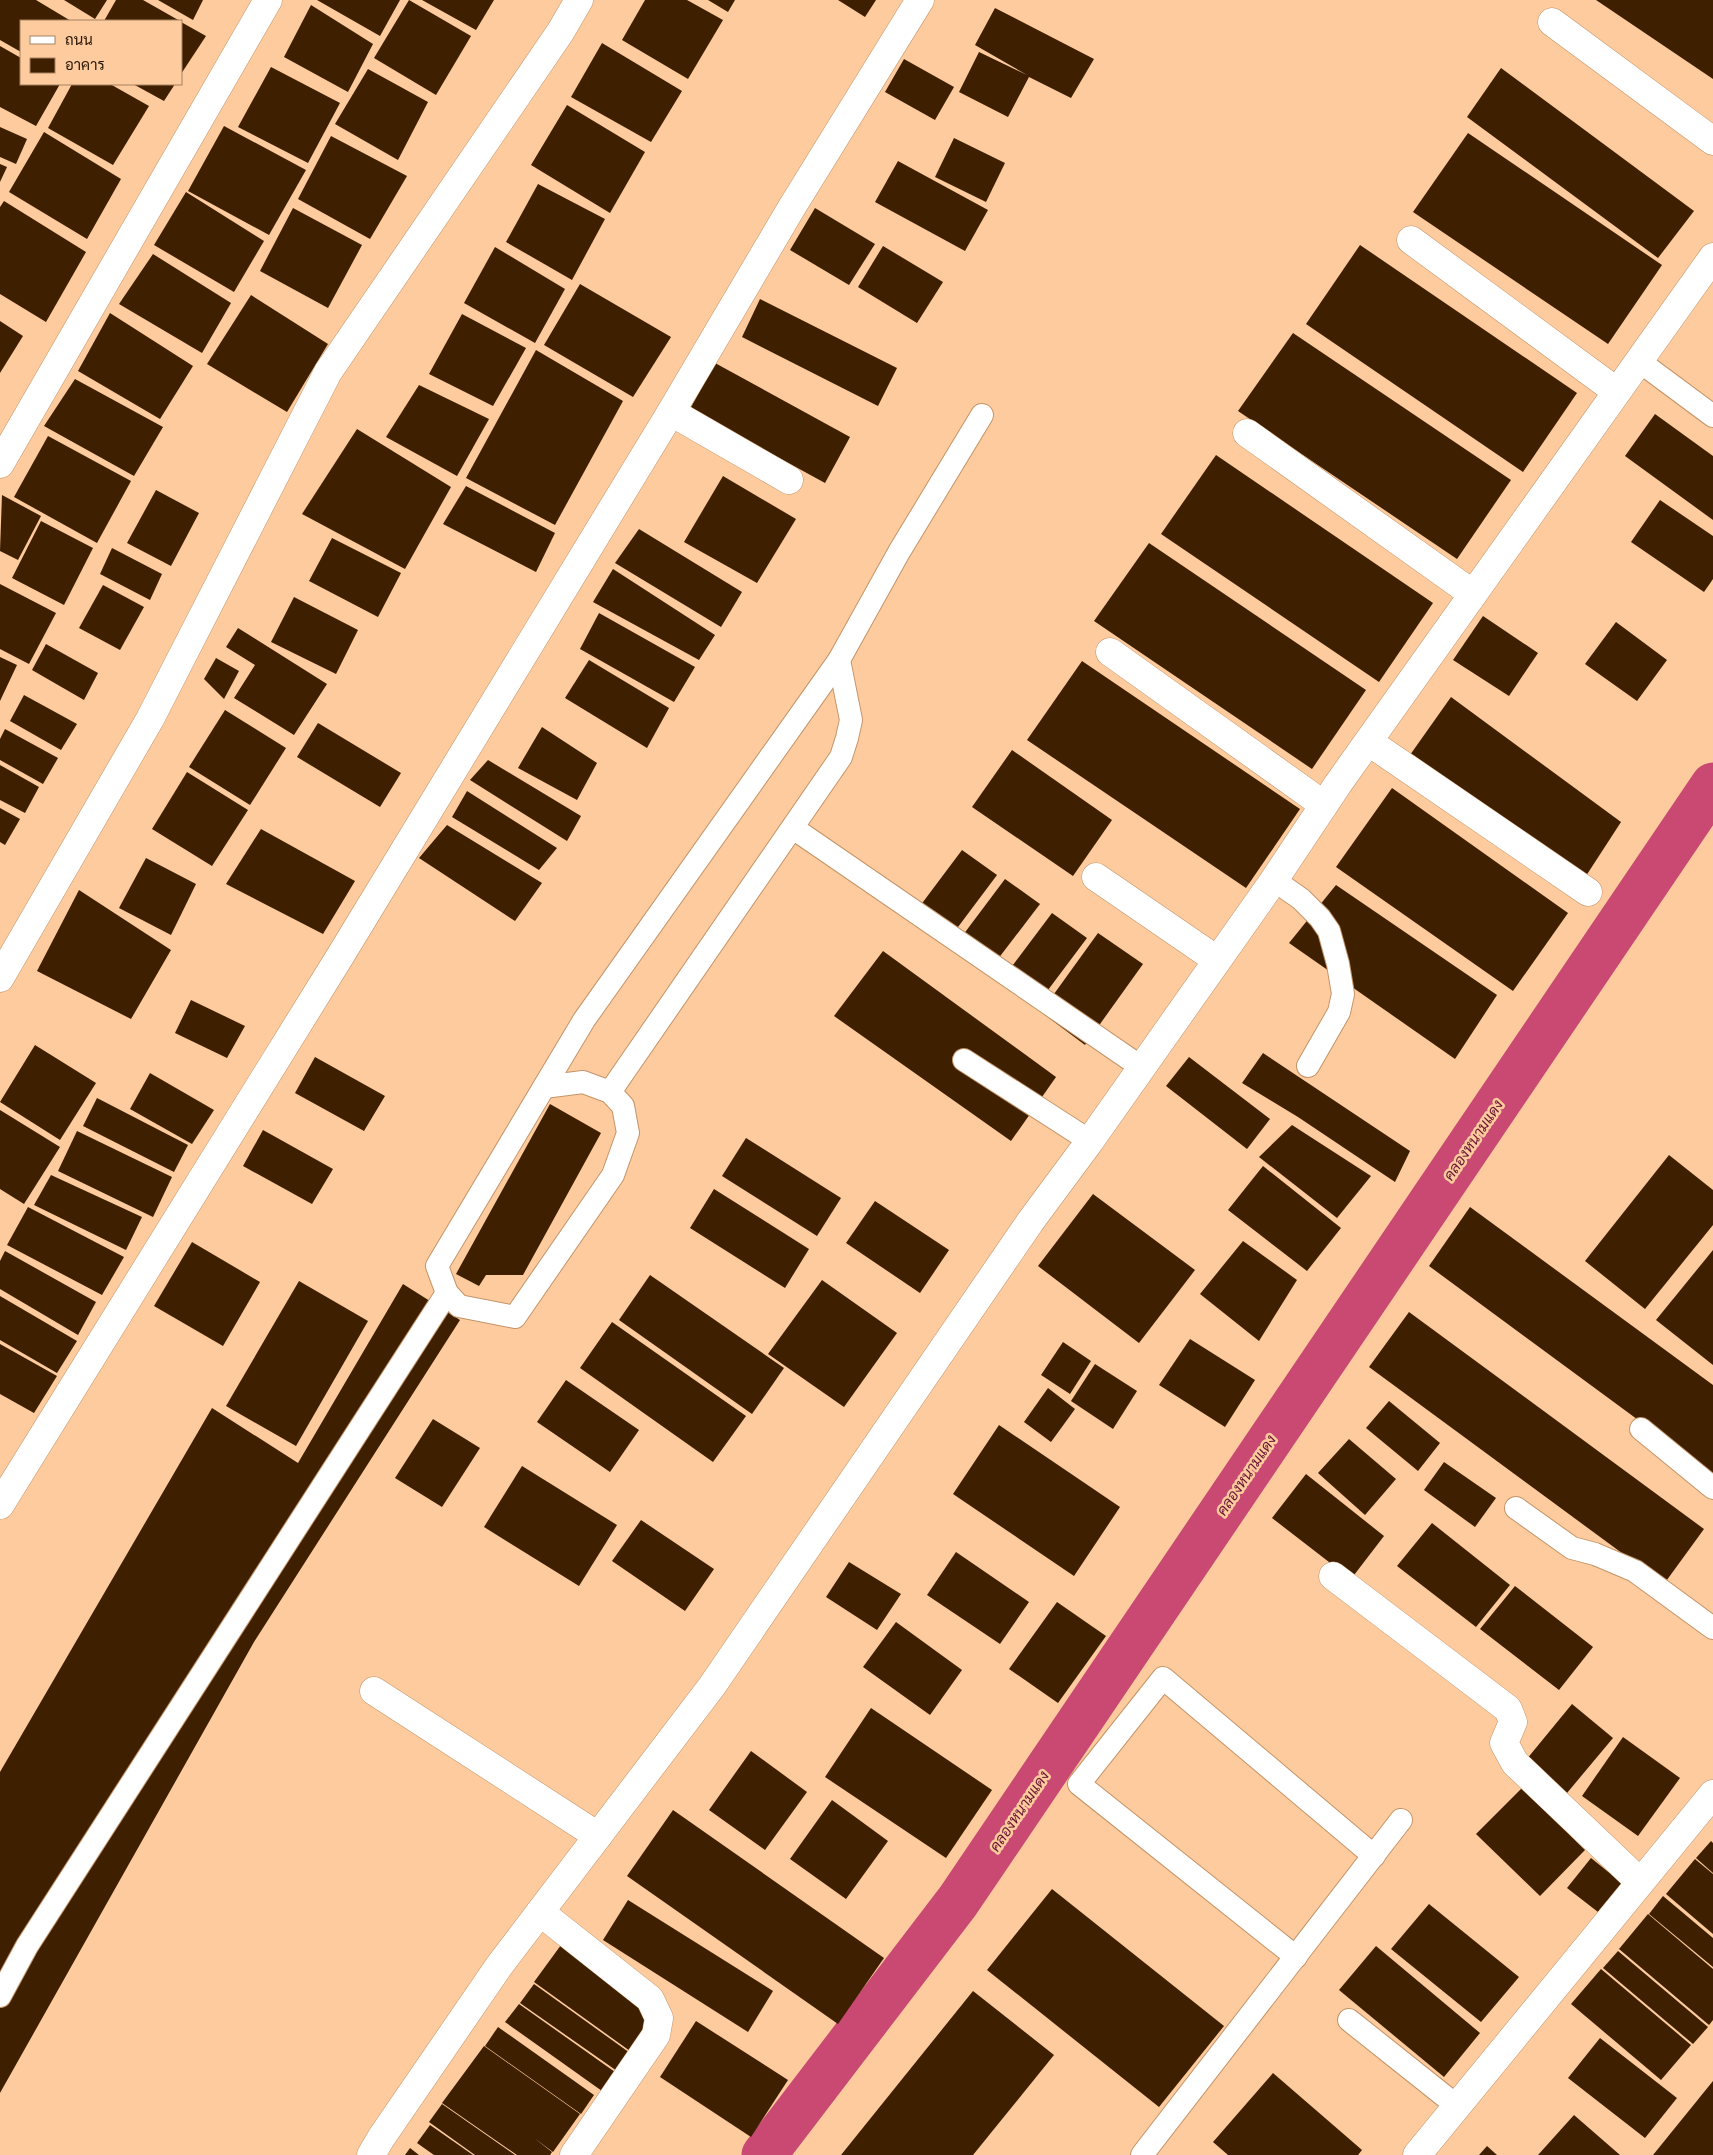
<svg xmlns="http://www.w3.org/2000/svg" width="1713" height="2155" viewBox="0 0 1713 2155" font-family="Montserrat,Sarabun,sans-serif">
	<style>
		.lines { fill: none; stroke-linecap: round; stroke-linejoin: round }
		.canal { stroke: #c94973; stroke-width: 45 }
		.building { fill: #3e1f00 }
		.lane-casing { stroke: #c49468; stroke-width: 24 }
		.street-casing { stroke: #c49468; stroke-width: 29 }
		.lane { stroke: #fff; stroke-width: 22 }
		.street { stroke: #fff; stroke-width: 28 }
		.labels { text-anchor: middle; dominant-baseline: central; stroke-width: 5; stroke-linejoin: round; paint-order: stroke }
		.water-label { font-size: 15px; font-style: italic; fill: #681533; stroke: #fdcb9d }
	</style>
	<rect width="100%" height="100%" fill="#fdcb9d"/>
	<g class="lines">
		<polyline class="canal" points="764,2155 958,1901 1713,785"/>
	</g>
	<g class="building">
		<polygon points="0,0 36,0 71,21 21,21 21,52 0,40"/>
		<polygon points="64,0 107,0 95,19"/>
		<polygon points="116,0 143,0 180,21 104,21"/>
		<polygon points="158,0 203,0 193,20"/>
		<polygon points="317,0 400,0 380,36"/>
		<polygon points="409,0 471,36 436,95 374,58"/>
		<polygon points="422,0 494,0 476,30"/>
		<polygon points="645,0 687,0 723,20 688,79 622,40"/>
		<polygon points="708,0 735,0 728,12"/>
		<polygon points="838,0 876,0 865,17"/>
		<polygon points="1596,0 1713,0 1713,79"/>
		<polygon points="311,5 373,44 348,92 284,57"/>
		<polygon points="995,8 1094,59 1071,98 1029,77 1008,117 959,92 979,52 1027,75 975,45"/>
		<polygon points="181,22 206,36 181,74"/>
		<polygon points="602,43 682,91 651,142 571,97"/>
		<polygon points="0,46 21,58 21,84 60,84 36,126 0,107"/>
		<polygon points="904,59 954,87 935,120 885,92"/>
		<polygon points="271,67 340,103 308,163 238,127"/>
		<polygon points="1501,68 1694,211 1658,258 1467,117"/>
		<polygon points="368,69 428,102 398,160 335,124"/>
		<polygon points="72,84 110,84 149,106 113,165 48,128"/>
		<polygon points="133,84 175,84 164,101"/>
		<polygon points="567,105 645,152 610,213 531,165"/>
		<polygon points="224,126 306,170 269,235 188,191"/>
		<polygon points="0,127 27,139 16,164 0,157"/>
		<polygon points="44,132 121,179 87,239 9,192"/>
		<polygon points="1468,133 1662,265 1608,344 1413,212"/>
		<polygon points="331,136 407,176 370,239 298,199"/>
		<polygon points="954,138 1005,163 986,202 935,177"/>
		<polygon points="898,161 988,210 965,251 875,202"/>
		<polygon points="0,164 7,167 0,182"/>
		<polygon points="538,184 605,219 572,280 506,242"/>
		<polygon points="186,192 264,241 234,292 154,245"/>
		<polygon points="4,201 86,252 46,322 0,294 0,207"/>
		<polygon points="293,208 362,245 328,308 260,271"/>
		<polygon points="815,208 875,244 849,285 790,250"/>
		<polygon points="1360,245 1577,393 1523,472 1306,324"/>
		<polygon points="883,246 943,282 917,323 858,287"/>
		<polygon points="495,247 565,289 535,343 464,303"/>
		<polygon points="153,254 231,303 202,353 119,304"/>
		<polygon points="580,284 671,337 633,397 544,345"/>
		<polygon points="251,295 328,344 287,412 207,364"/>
		<polygon points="760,299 897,368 878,406 742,337"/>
		<polygon points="110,313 193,366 160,419 78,371"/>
		<polygon points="462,314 526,348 493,406 429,374"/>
		<polygon points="0,321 23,336 0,373"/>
		<polygon points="1293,333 1511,480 1457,559 1238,411"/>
		<polygon points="536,350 623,401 555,525 466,478"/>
		<polygon points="715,363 850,437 825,483 690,409"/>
		<polygon points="75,379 163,427 134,476 44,426"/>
		<polygon points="419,385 489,419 457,476 386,437"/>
		<polygon points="1655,414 1713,456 1713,520 1625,456"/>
		<polygon points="357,429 451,487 405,569 302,514"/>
		<polygon points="48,436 131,481 97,543 14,497"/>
		<polygon points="1216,455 1433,603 1379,682 1161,534"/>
		<polygon points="723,476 796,519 757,583 684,542"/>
		<polygon points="466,486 555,533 536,572 443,524"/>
		<polygon points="156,490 199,513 171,566 127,543"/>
		<polygon points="2,495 41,516 18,560 0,551"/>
		<polygon points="1660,500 1713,536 1713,579 1704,592 1631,542"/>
		<polygon points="41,521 93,548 64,605 12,578"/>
		<polygon points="639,529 742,592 721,627 615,563"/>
		<polygon points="332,538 401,573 378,617 309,581"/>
		<polygon points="1149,543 1366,690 1312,769 1094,621"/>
		<polygon points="112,548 162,574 150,600 100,574"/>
		<polygon points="613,569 715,635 699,660 593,602"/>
		<polygon points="0,584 56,613 29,664 0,649"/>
		<polygon points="103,585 144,607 120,650 79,628"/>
		<polygon points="294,597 358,630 336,674 271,642"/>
		<polygon points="599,613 695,667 674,702 580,649"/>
		<polygon points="1483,616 1538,653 1509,696 1453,660"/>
		<polygon points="1616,622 1667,660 1637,701 1585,664"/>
		<polygon points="238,628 327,684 294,735 234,698 255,665 226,647"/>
		<polygon points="46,644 98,673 84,700 32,670"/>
		<polygon points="0,657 17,665 0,701"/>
		<polygon points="216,658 239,671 224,699 204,679"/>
		<polygon points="589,660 669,708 647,748 565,698"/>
		<polygon points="1082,661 1300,809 1246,888 1027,740"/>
		<polygon points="24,695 77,724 61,750 10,721"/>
		<polygon points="1451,697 1621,822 1584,879 1410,755"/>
		<polygon points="225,710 286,748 250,805 189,767"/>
		<polygon points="318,723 401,773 380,807 297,757"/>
		<polygon points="542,727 597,763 577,800 518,768"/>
		<polygon points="5,729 58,758 43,784 0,760 0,739"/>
		<polygon points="1012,750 1112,820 1073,876 972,807"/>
		<polygon points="488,760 581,816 567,841 470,780"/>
		<polygon points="0,765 39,787 25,813 0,800"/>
		<polygon points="187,772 248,810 212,866 152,829"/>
		<polygon points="1392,788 1568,913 1513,991 1336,867"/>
		<polygon points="467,791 557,848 539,870 452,817"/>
		<polygon points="0,808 20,819 5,845 0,842"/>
		<polygon points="447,825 542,883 515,921 419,858"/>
		<polygon points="261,829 355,881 323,934 226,884"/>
		<polygon points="962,850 997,875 946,943 911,918"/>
		<polygon points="146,858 196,884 171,935 119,908"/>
		<polygon points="1005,879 1040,904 988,972 954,947"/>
		<polygon points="1336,885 1497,995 1455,1059 1289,943"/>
		<polygon points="79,890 171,950 131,1019 37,971"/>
		<polygon points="1052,913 1087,938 1036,1006 1001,981"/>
		<polygon points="1098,933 1143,964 1085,1045 1041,1012"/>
		<polygon points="883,951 1056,1077 1011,1141 834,1016"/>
		<polygon points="191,1000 245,1026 227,1058 175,1033"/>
		<polygon points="35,1045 96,1083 60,1140 0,1102"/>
		<polygon points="1263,1053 1410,1151 1395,1182 1298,1117 1242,1083"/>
		<polygon points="315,1057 385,1096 364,1131 295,1093"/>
		<polygon points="1189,1057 1270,1119 1247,1149 1166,1086"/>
		<polygon points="150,1073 214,1110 192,1144 130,1109"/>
		<polygon points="97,1098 188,1145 174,1172 83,1126"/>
		<polygon points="550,1104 601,1133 523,1275 486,1275 479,1286 456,1274"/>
		<polygon points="0,1110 60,1147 24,1204 0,1189"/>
		<polygon points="1292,1125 1371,1176 1337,1218 1259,1157"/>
		<polygon points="263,1130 333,1169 312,1204 243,1166"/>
		<polygon points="77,1131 172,1177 153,1217 58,1171"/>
		<polygon points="746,1138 841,1198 817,1236 722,1176"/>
		<polygon points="1669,1155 1713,1190 1713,1225 1645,1309 1585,1261"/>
		<polygon points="1263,1166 1341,1228 1307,1271 1228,1210"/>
		<polygon points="51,1175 142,1217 126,1250 34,1205"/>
		<polygon points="714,1189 809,1249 785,1288 690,1228"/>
		<polygon points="1093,1194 1195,1270 1139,1343 1038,1266"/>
		<polygon points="875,1201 949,1250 920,1293 846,1243"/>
		<polygon points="28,1207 124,1257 102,1295 7,1245"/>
		<polygon points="1470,1207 1713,1385 1713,1475 1429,1266"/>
		<polygon points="1243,1241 1297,1280 1259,1341 1200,1294"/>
		<polygon points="192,1242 260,1282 223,1346 154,1306"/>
		<polygon points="1713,1250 1713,1365 1656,1320"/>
		<polygon points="5,1251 96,1302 78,1335 0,1289 0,1261"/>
		<polygon points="650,1275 784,1368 752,1414 619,1320"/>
		<polygon points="822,1280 897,1333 844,1407 768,1354"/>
		<polygon points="299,1281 368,1321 296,1446 226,1406"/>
		<polygon points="403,1284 460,1320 254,1642 0,2093 0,1772 212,1408 298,1463"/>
		<polygon points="0,1296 77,1341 57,1373 0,1340"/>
		<polygon points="1409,1312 1704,1529 1664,1584 1369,1367"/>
		<polygon points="612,1322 746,1416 713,1462 580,1368"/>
		<polygon points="1190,1339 1255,1380 1225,1427 1159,1385"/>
		<polygon points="1063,1342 1091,1361 1070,1394 1041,1375"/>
		<polygon points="0,1344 57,1376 34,1413 0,1394"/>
		<polygon points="1095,1364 1137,1391 1113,1429 1071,1401"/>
		<polygon points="566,1380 639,1430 610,1472 537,1422"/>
		<polygon points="1048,1388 1075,1409 1051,1442 1024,1422"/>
		<polygon points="1389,1401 1440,1443 1418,1471 1366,1428"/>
		<polygon points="433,1419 480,1448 442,1507 395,1478"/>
		<polygon points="999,1425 1120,1507 1074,1576 953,1494"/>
		<polygon points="1349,1439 1396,1479 1365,1515 1318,1473"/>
		<polygon points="1444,1462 1496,1498 1475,1527 1424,1490"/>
		<polygon points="522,1466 617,1525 579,1586 484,1527"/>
		<polygon points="1306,1474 1384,1536 1351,1579 1272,1518"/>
		<polygon points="641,1520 714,1569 685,1611 612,1561"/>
		<polygon points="1432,1523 1510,1585 1476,1627 1397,1566"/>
		<polygon points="956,1552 1029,1602 1000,1644 927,1595"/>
		<polygon points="849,1562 901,1594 877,1630 826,1597"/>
		<polygon points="1515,1586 1593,1647 1559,1690 1480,1629"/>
		<polygon points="1057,1602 1106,1636 1058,1703 1009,1669"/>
		<polygon points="896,1622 962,1670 930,1715 863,1667"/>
		<polygon points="1572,1704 1613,1738 1567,1793 1526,1760"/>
		<polygon points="871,1708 992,1790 946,1858 825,1777"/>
		<polygon points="1623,1737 1680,1778 1638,1836 1582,1796"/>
		<polygon points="751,1751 807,1792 765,1850 709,1810"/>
		<polygon points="1522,1788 1585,1850 1540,1896 1476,1834"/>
		<polygon points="832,1800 888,1841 846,1899 790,1859"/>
		<polygon points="673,1810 884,1958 838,2024 627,1876"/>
		<polygon points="1711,1841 1713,1843 1713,1873 1696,1858"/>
		<polygon points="1591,1858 1622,1883 1598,1912 1567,1888"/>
		<polygon points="1695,1859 1713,1874 1713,1934 1666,1894"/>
		<polygon points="1052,1889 1224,2026 1159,2107 987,1970"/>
		<polygon points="1663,1896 1713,1938 1713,1967 1649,1914"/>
		<polygon points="628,1900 773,1991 748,2032 603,1940"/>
		<polygon points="1429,1904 1519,1977 1481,2022 1391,1949"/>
		<polygon points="1648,1914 1713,1969 1713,2020 1709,2025 1619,1949"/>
		<polygon points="561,1945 653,2014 630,2051 534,1982"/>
		<polygon points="1376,1946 1480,2033 1444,2077 1339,1990"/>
		<polygon points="1618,1951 1708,2027 1693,2044 1603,1968"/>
		<polygon points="1601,1969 1691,2045 1661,2080 1571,2004"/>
		<polygon points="534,1984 630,2053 617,2071 520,2003"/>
		<polygon points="973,1991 1054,2055 973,2155 841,2155"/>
		<polygon points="519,2004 615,2072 602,2091 505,2022"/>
		<polygon points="696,2021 788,2080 751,2137 660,2077"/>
		<polygon points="498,2027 594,2095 581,2114 485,2046"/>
		<polygon points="1600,2038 1677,2098 1645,2138 1568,2078"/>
		<polygon points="484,2046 580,2114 553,2152 534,2138 552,2152 550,2155 517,2155 442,2103"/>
		<polygon points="1273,2073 1362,2150 1358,2155 1228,2155 1213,2142"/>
		<polygon points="1713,2081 1713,2155 1653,2155"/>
		<polygon points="442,2104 515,2155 475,2155 429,2122"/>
		<polygon points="1574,2115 1620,2155 1538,2155"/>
		<polygon points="430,2125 473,2155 434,2155 417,2143"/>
		<polygon points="1487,2146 1497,2155 1479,2155"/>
		<polygon points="410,2148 419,2155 405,2155"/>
	</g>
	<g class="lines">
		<g class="lane-casing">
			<g id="lane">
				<polyline points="1639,361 1713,416"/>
				<polyline points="793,828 1141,1067"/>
				<polyline points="1274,880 1301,899 1320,918 1329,931 1338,964 1343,994 1339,1012 1308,1066"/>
				<polyline points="964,1060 1090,1141"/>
				<polyline points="610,1092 841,757 847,738 851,720 839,660"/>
				<polyline points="447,1293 459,1306 515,1317 613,1175 628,1133 623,1106 610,1092 583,1082 544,1087"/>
				<polyline points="1641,1429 1713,1488"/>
				<polyline points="1516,1508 1572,1548 1595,1554 1635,1571 1713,1628"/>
				<polyline points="1296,1957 1079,1784 1163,1678 1374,1856"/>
				<polyline points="0,1996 27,1946 447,1293 437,1266 584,1020 839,660 899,552 982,415"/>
				<polyline points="1349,2020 1457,2106"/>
				<polyline points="1142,2155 1401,1820"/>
			</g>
		</g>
		<g class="street-casing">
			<g id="street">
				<polyline points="1552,22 1713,141"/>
				<polyline points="1411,240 1616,391"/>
				<polyline points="671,412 789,480"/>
				<polyline points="1247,433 1473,594"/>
				<polyline points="0,464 268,0"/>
				<polyline points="1110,652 1324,805"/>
				<polyline points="1369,742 1588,892"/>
				<polyline points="1096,877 1217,960"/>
				<polyline points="0,978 150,719 328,372 561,31 579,0"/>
				<polyline points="0,1505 339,958 671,412 792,207 920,0"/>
				<polyline points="1333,1576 1508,1709 1513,1722 1504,1743 1515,1763 1640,1882"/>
				<polyline points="374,1691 598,1836"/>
				<polyline points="540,1912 650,1999 659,2018 656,2035 574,2155"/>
				<polyline points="371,2155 381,2138 499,1966 712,1686 1030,1222 1090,1141 1274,880 1338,784 1713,257"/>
				<polyline points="1417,2155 1713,1794"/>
			</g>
		</g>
		<use href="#lane" class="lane"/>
		<use href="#street" class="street"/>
	</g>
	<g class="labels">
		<g class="water-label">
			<text transform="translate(1473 1140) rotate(-56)">คลองหนามแดง</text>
			<text transform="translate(1246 1475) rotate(-56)">คลองหนามแดง</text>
			<text transform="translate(1019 1811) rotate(-56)">คลองหนามแดง</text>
		</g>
	</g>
	<rect x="20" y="20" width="162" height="65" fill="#fdcb9d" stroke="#a78260"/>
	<rect x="30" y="36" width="25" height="8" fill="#ffffff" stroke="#a78260"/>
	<text x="65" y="45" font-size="15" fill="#271504">ถนน</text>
	<rect x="30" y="58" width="25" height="15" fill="#3e1f00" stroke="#a78260"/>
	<text x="65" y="70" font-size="15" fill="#271504">อาคาร</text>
</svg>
